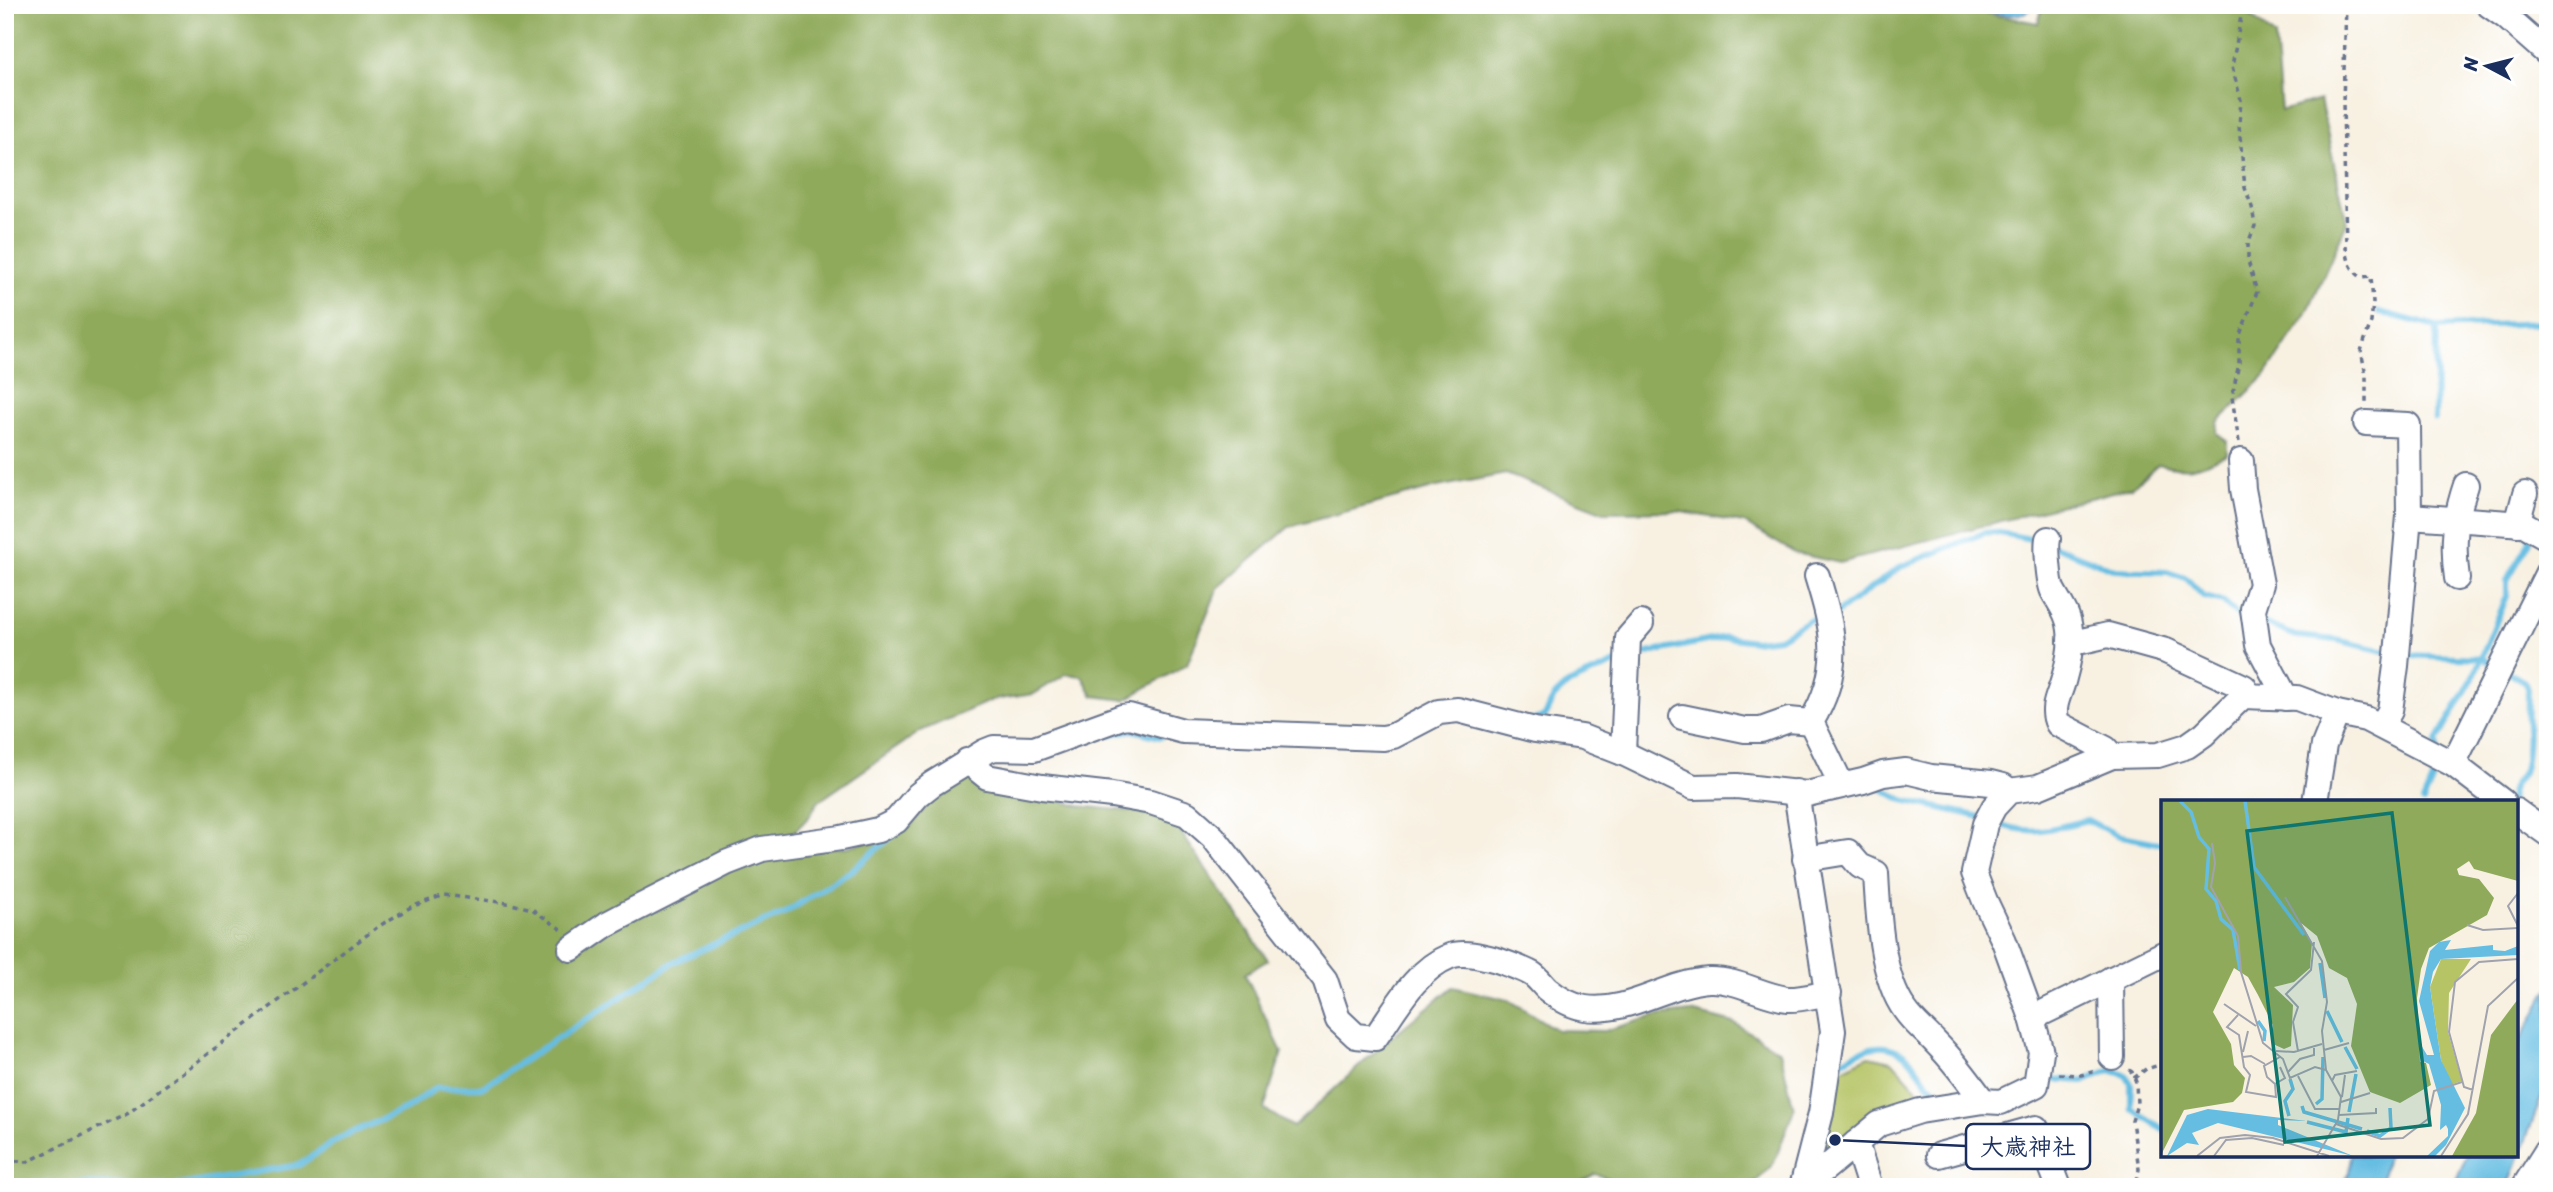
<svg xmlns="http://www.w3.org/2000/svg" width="2553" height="1192" viewBox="0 0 2553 1192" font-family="Sriracha,'Klee One',sans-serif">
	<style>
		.green { fill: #b6c466; stroke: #687a62; stroke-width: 2 }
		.forest { fill: #90aa5b; stroke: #566c5c; stroke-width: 2 }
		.water { fill: #65bde2; stroke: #4076a0; stroke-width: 2 }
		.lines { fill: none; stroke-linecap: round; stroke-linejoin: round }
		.stream { stroke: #65bde2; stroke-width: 6 }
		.minor-casing { stroke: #68738c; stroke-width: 28 }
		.path { stroke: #68738c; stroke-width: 3.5; stroke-dasharray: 5 5; stroke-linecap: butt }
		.minor { stroke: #fff; stroke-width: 24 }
		.inset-river { fill: none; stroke: #65bde2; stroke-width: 3.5 }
		.inset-road { fill: none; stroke: #a0a3ad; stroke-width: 2 }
		.view { fill: #0f766e; fill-opacity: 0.15; stroke: #0f766e; stroke-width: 3.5 }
		.inset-edge { fill: none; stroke: #1b2f5e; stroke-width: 3.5 }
		.leader { fill: none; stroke: #1b2f5e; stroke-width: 2.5 }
		.callout-dot { fill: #1b2f5e; stroke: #fff; stroke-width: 2.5 }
		.callout { fill: #fff; stroke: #1b2f5e; stroke-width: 2.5 }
		.callout-label { font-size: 24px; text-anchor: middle; font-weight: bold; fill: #1b2f5e }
	</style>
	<rect width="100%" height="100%" fill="#fff"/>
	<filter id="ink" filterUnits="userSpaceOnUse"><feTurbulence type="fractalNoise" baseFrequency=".0143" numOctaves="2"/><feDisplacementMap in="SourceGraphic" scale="14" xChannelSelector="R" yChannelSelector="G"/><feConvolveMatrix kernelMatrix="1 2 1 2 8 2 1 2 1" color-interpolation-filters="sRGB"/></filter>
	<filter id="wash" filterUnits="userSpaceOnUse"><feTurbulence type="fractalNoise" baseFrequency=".00686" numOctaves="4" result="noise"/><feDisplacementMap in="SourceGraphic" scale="28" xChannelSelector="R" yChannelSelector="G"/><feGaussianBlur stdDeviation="1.57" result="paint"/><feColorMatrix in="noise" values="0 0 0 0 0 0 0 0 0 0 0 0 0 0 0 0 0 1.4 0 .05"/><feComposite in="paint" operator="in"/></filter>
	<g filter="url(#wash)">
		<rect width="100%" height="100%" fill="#f8f1e2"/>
		<polygon class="green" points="1869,1056 1892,1061 1928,1101 1833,1154 1817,1155 1832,1074"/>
		<path class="forest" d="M 5,5 L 1899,5 L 1902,8 L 1952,7 L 2038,23 L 2043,5 L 2239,5 L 2275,37 L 2281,111 L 2320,100 L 2347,223 L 2307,313 L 2265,376 L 2218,422 L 2217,433 L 2227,441 L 2227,454 C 2197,468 2191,471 2158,464 L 2132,487 L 1840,563 L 1795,553 L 1744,523 L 1676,511 L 1604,512 L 1506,474 L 1437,487 L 1289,527 L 1218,588 L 1187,664 L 1125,700 L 1093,696 L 1082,676 L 1066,674 L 1034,694 L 992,700 L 921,731 L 818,802 L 809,817 L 795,831 L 797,851 L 847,847 L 908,829 L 934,798 L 971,775 L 1079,806 L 1169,815 L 1268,960 L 1245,974 L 1282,1052 L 1264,1109 L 1293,1127 L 1391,1037 L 1453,987 L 1509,1000 L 1557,1030 L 1604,1031 L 1655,1016 L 1691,1012 L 1734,1023 L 1780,1051 L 1794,1109 L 1774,1163 L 1751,1187 L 1633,1187 L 1595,1174 L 1572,1187 L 5,1187 Z"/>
		<g class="water">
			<path d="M 1966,5 L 2035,5 C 2022,24 1984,10 1966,5 Z"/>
			<polygon points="2548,989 2548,1080 2508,1187 2453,1187 2467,1155 2516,1155 2516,1049"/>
			<polygon points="2351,1155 2387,1155 2380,1187 2342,1187 2349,1173"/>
		</g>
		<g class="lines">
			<g class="stream">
				<polyline points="2379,312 2437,327 2544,323 2548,330"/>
				<polyline points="2435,419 2437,327"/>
				<polyline points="2052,545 2115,570 2167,572 2186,578 2204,597 2224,602 2240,618 2247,620"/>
				<polyline points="1835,614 1902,566 1984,533 1994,532 2042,541"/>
				<polyline points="2261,622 2296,636 2336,640 2393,653"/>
				<polyline points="2403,655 2482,658 2495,666"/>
				<polyline points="1633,656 1726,637 1754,641 1779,638 1809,620 1824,617"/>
				<path d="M 2505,670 L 2523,681 L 2528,689 C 2527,708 2530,756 2523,772 C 2515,786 2513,781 2510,801"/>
				<polyline points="1534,720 1545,716 1554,697 1568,684 1620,661"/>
				<polyline points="1106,735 1132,730 1161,737"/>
				<polyline points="2438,749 2437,741 2474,676 2507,596 2507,580 2530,541 2528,534"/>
				<polyline points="1875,785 1903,800 1981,817"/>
				<polyline points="2423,802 2439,764"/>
				<path d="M 1991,821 C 2030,837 2048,830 2087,820 L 2117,835 L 2163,844"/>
				<path d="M 1834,1066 C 1860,1049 1888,1034 1914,1064 C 1920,1072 1926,1084 1935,1090 C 1940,1094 1950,1094 1956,1096"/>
				<polyline points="2045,1083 2049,1079 2085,1081 2110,1070 2126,1075 2131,1084 2131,1108 2163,1129"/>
				<polyline points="5,1183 174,1186 299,1165 340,1138 406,1109 436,1088 483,1087 676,961 785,913 851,871 897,832"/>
			</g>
		</g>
	</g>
	<g filter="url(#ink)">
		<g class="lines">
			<g class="minor-casing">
				<g id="minor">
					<polyline points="2489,5 2506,17 2548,54"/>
					<polyline points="2366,423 2408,425 2409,516 2396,666 2390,711 2381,726"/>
					<polyline points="2241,461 2243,489 2261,584 2253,609 2258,645 2286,698"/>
					<polyline points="2409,516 2524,524 2545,536"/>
					<polyline points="2517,524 2525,494"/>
					<path d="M 2048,539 C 2046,547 2049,584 2053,591 C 2060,604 2069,615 2070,630 C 2072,645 2068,664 2064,678 C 2060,695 2050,707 2058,724 L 2106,749 L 2112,756"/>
					<path d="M 1817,576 C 1834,631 1843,670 1811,722 L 1842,786"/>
					<path d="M 2457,578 C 2452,545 2455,517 2466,485"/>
					<polyline points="2070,640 2082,641 2108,635 2148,646 2166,651 2244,687"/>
					<polyline points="1682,717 1745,730 1761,730 1789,720 1811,722"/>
					<polyline points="1623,753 1628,638 1641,623"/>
					<path d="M 967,761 L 987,777 L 1042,787 L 1112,795 L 1151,802 L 1187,814 L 1213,837 L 1325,980 L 1338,1019 L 1356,1036 L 1375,1038 C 1395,1010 1415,970 1450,956 C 1464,951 1482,956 1497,960 C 1508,964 1521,968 1532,974 C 1538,978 1542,984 1547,989 C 1558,998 1571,1006 1585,1008 C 1629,1014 1666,983 1709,980 C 1737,979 1760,995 1787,999 C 1799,1000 1816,995 1829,993"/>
					<polyline points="2453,764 2548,572"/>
					<polyline points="1796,792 1833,1031 1821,1113 1802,1187"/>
					<polyline points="2315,802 2324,745 2337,713"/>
					<polyline points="2516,811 2548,834"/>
					<path d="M 1805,859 L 1848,852 L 1860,866 L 1876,873 C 1878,912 1881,978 1905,1010 C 1913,1022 1925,1031 1935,1042 C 1953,1060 1968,1080 1983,1101"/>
					<polyline points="571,949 607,924 628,913 726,863 762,849 841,838 878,830 896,821 918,795 932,784 984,752 994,748 1034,749 1122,717 1129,716 1183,731 1383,738 1393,736 1439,712 1458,710 1535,730 1582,737 1623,753 1693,787 1737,786 1807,794 1863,781 1883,774 1906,771 1931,777 1991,783 2003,786 2009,791"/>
					<polyline points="2111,979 2112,1057"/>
					<polyline points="2032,1018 2163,954"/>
					<polyline points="1856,1143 1870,1187"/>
					<polyline points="1939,1155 2036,1128 2059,1187"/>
					<polyline points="1803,1187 1879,1124 1920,1111 1983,1101 2001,1102 2036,1085 2041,1052 2032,1018 2004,941 1985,901 1974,873 1985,824 1994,807 2009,791 2038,787 2112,756 2158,755 2187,746 2204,734 2243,696 2297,698 2337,713 2366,719 2453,764 2503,802"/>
					<polyline points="2524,1187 2548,1149"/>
				</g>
			</g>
			<g class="path">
				<path d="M 2346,5 L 2343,102 L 2346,247 C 2348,261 2350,269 2361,277 L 2371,276 L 2373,303 L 2371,322 L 2361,351 L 2366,375 L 2366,403"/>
				<polyline points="2239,442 2232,397 2239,363 2239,337 2257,292 2248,261 2248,243 2255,226 2252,207 2245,188 2239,126 2241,100 2232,67 2243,5"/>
				<polyline points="2129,1070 2132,1072 2136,1082 2137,1104 2132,1121 2139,1169 2136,1187"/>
				<polyline points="2059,1074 2081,1075 2096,1071"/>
				<polyline points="2134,1078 2146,1069 2163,1064"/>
				<polyline points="5,1160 27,1162 127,1114 379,926 411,907 444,895 507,903 532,909 562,930"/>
			</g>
			<use href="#minor" class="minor"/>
		</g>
	</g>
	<g transform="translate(2161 800)">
		<rect width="357" height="357" fill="#f8f1e2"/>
		<path d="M 280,159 L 310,159 L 288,193 L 287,232 L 301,281 L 289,285 L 280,260 L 269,187 Z" fill="#b6c466"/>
		<path d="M 0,1 L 357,1 L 357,81 L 313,69 L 308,61 L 296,69 L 298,75 L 318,79 L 333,98 L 326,115 L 268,148 L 260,169 L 256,198 L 259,262 L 265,263 L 270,285 L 239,303 L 209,292 L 190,246 L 196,204 L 186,178 L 168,168 L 156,136 L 140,123 L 151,143 L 149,168 L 133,182 L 113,187 L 132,205 L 130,246 L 123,249 L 112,244 L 112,225 L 97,195 L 87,177 L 73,168 L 52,212 L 70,244 L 73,265 L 84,278 L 81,293 L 72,302 L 23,310 L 0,355 ZM 357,199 L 357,356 L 291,356 L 315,313 L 330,235 Z" fill="#90aa5b"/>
		<path d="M 290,140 L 284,150 L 332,145 L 332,150 L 344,151 L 357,146 L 357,155 L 280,159 L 272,172 L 269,187 L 280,260 L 304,308 L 285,345 L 274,356 L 266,356 L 287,336 L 287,329 L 285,325 L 279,330 L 280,305 L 268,264 L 260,260 L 260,245 L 266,255 L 273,255 L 258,201 L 269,151 L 278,142 ZM 47,309 L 146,321 L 117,320 L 117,325 L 192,356 L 57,323 L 31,333 L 38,345 L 26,343 L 6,356 L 26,315 Z" fill="#65bde2"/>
		<path class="inset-river" d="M 19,1 L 30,12 L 38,37 L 48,49 L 45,89 L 55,101 L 60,119 L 72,130 L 79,170M 84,1 L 93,67 L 143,135M 159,163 L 164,198M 166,211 L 181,242M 97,221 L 104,231 L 103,241M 184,247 L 196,269M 155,304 L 161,299 L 162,257M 141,306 L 143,312 L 201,329M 188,312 L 195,274M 128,316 L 124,301 L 132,289 L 129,279M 146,322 L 185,332 L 187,318M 206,331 L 219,336 L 230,328 L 229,308"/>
		<path class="inset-road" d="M 51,43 L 54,63 L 50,87 L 77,136 L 80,172 L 102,243 L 122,259 L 129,278 L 154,267 L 165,270M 357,93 L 347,106 L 357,126M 124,97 L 161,161 L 166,202 L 161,231 L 165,270 L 180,297 L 177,320 L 156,356M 306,125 L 322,130 L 357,128M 63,204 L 95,226M 77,215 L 66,227 L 78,235 L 83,267 L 89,275 L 85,292 L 115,297 L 114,284 L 106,277 L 103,266 L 119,257M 163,250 L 188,243M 115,251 L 133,252 L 161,244M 137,251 L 132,222 L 137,207 L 125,194 L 150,170 L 153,142M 82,252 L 87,231M 82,257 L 90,256 L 104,264M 127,272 L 139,259 L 153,255 L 153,246M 137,276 L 154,309 L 179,309M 171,281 L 174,275 L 196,271M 114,284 L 124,278 L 119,267M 312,290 L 303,287 L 288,232 L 294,182 L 318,162 L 357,159M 181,297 L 184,275M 180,302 L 209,293M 178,315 L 215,313 L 215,308M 175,324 L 220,339 L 242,338 L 267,319 L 273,291 L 301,282M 36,356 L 59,338 L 84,335 L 112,338 L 168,356M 53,356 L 65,340 L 91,338 L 123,345M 280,356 L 307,314 L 327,206 L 357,178"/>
		<path class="view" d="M 231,13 L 269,325 L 124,342 L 86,31 Z"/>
		<rect width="357" height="357" class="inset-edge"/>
	</g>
	<path class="leader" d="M1835 1140L1966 1146"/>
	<circle class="callout-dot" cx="1835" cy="1140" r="7"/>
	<rect class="callout" x="1966" y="1124" width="124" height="45" rx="7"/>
	<g class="callout-label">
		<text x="2028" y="1155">大歳神社</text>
	</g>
	<rect width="2553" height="1192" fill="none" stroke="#fff" stroke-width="28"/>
	<g transform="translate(2487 66) rotate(277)" stroke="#ffffff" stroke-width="5" paint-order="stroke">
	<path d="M0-5L12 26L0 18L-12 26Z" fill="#1b2f5e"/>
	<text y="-10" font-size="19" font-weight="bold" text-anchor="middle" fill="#1b2f5e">N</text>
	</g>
</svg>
